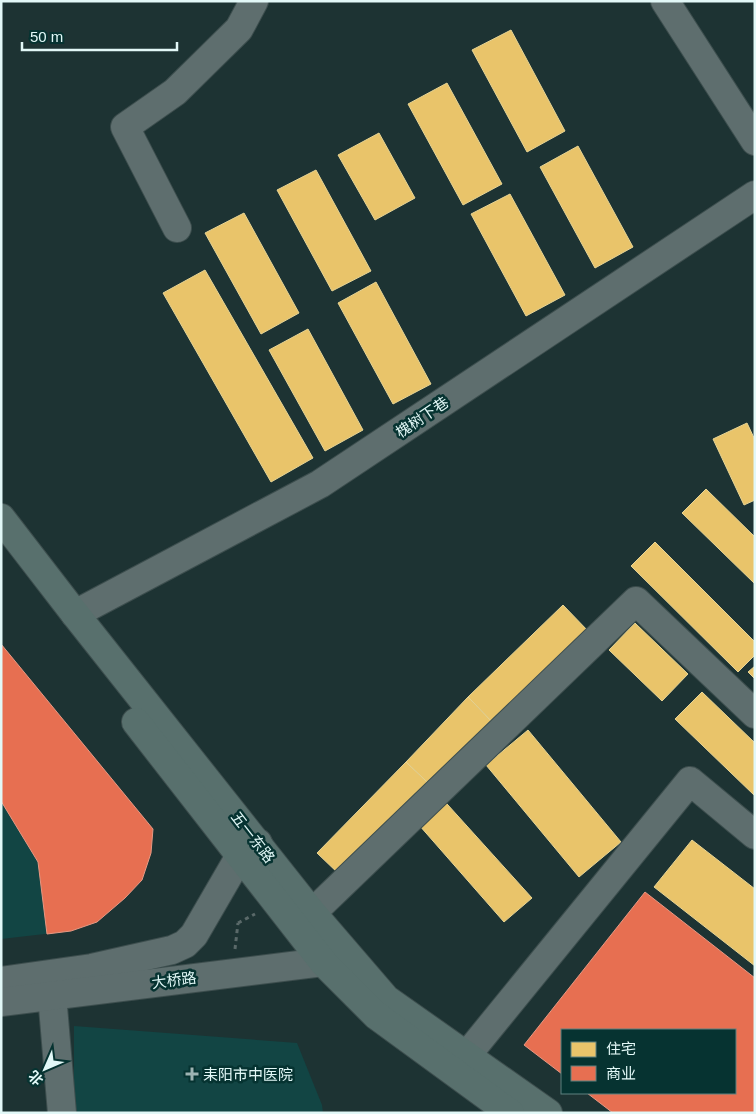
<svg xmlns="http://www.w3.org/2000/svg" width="756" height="1114" viewBox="0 0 756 1114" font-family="Helvetica,'Noto Sans SC',sans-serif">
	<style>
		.built { fill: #124544 }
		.homes { fill: #e9c46a; stroke: #e7d494 }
		.shops { fill: #e76f51; stroke: #e69883 }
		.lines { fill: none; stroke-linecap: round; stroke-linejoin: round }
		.minor-casing { stroke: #3d4e4e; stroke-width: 30 }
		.major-casing { stroke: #3d4e4e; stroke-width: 30 }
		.path { stroke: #5a6969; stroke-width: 3; stroke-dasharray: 4 4; stroke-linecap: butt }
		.minor { stroke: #5e6e6e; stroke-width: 28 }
		.major { stroke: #58706d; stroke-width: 28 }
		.poi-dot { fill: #9db3b2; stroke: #063331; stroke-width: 2 }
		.labels { text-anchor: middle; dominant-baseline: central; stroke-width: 5; stroke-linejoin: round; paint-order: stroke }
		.street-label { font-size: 15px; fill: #e2f8f7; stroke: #063331 }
		.poi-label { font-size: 15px; fill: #e2f8f7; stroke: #063331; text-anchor: start }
	</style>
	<rect width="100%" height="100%" fill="#1d3333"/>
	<g class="built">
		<polygon points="1,644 153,829 151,853 142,880 125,898 97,922 71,931 1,939"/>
		<polygon points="74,1026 297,1043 322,1105 323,1113 74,1113"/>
	</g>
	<g class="homes">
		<polygon points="511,30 565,131 527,152 472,50"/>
		<polygon points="447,83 502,184 463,205 408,104"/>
		<polygon points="379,133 415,198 375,220 338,155"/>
		<polygon points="578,146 633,247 595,268 540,167"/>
		<polygon points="316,170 371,271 332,291 277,190"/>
		<polygon points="510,194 565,295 526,316 471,214"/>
		<polygon points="244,213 299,313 261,334 205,233"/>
		<polygon points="205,270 313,458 271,482 163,293"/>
		<polygon points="376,282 431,384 393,404 338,303"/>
		<polygon points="308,329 363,430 325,451 269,350"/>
		<polygon points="747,423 755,440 755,500 744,505 713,439"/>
		<polygon points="706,489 755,537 755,584 682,513"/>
		<polygon points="655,542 755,642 755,655 738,672 631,566"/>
		<polygon points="563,605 589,632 494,724 468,697"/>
		<polygon points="635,623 688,674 662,701 609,650"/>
		<polygon points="755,666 755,679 748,672"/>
		<polygon points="702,692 755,743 755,796 675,719"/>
		<polygon points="468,697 494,724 429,784 406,762"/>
		<polygon points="528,730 621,842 579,877 486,765"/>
		<polygon points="406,762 429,784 340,875 317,853"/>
		<polygon points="429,784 532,898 504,922 405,809"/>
		<polygon points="692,840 755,889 755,966 654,887"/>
	</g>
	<g class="shops">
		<polygon points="1,644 153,829 151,853 142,880 125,898 97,922 71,931 47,934 38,862 1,801"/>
		<polygon points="645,892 755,978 755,1113 613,1113 587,1093 735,1093 735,1030 562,1030 562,1074 524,1045"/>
	</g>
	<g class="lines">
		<g class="minor-casing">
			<g id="minor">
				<polyline points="665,1 755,141"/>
				<polyline points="177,228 125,127 175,92 239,29 254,1"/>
				<polyline points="75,614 320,484 755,195"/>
				<polyline points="312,913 636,601 755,714"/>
				<polyline points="48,976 52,995 62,1113"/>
				<polyline points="1,981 92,968 172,950 185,944 194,935 241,854 258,843"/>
				<polyline points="1,1002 323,962 344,956"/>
				<polyline points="467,1055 690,781 755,835"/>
			</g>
		</g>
		<g class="major-casing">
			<g id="major">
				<polyline points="1,518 75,614 312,913 386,999 548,1113"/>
				<polyline points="136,722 323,962 377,1016 510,1113"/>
			</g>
		</g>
		<g class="path">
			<polyline points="238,923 255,914"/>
			<polyline points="235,949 238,923"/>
		</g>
		<use href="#minor" class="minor"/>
		<use href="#major" class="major"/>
	</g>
	<path class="poi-dot" d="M189.5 1066.5h5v5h5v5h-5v5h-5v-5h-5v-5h5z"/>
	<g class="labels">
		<g class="street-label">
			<text transform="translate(422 417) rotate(-34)">槐树下巷</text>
			<text transform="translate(253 837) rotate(52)">五一东路</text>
			<text transform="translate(174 980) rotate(-7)">大桥路</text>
		</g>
		<g class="poi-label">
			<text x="203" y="1074">耒阳市中医院</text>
		</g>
	</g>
	<rect width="756" height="1114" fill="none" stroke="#e2f8f7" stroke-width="5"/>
	<rect x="561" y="1029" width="175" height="65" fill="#063331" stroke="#5e8280"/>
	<rect x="571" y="1042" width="25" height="15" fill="#e9c46a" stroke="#5e8280"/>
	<text x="606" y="1054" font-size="15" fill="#e2f8f7">住宅</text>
	<rect x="571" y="1066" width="25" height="15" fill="#e76f51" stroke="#5e8280"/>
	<text x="606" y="1079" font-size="15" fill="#e2f8f7">商业</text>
	<g transform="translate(45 1069) rotate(225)" stroke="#063331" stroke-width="4" paint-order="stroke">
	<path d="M0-4L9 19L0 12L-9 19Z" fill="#e2f8f7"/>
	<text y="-8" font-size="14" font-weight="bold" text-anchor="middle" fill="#e2f8f7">北</text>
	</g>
	<path d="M22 42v8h155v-8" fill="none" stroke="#e2f8f7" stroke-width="2.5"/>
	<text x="30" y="42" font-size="15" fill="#e2f8f7" stroke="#063331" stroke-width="4" paint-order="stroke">50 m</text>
</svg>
